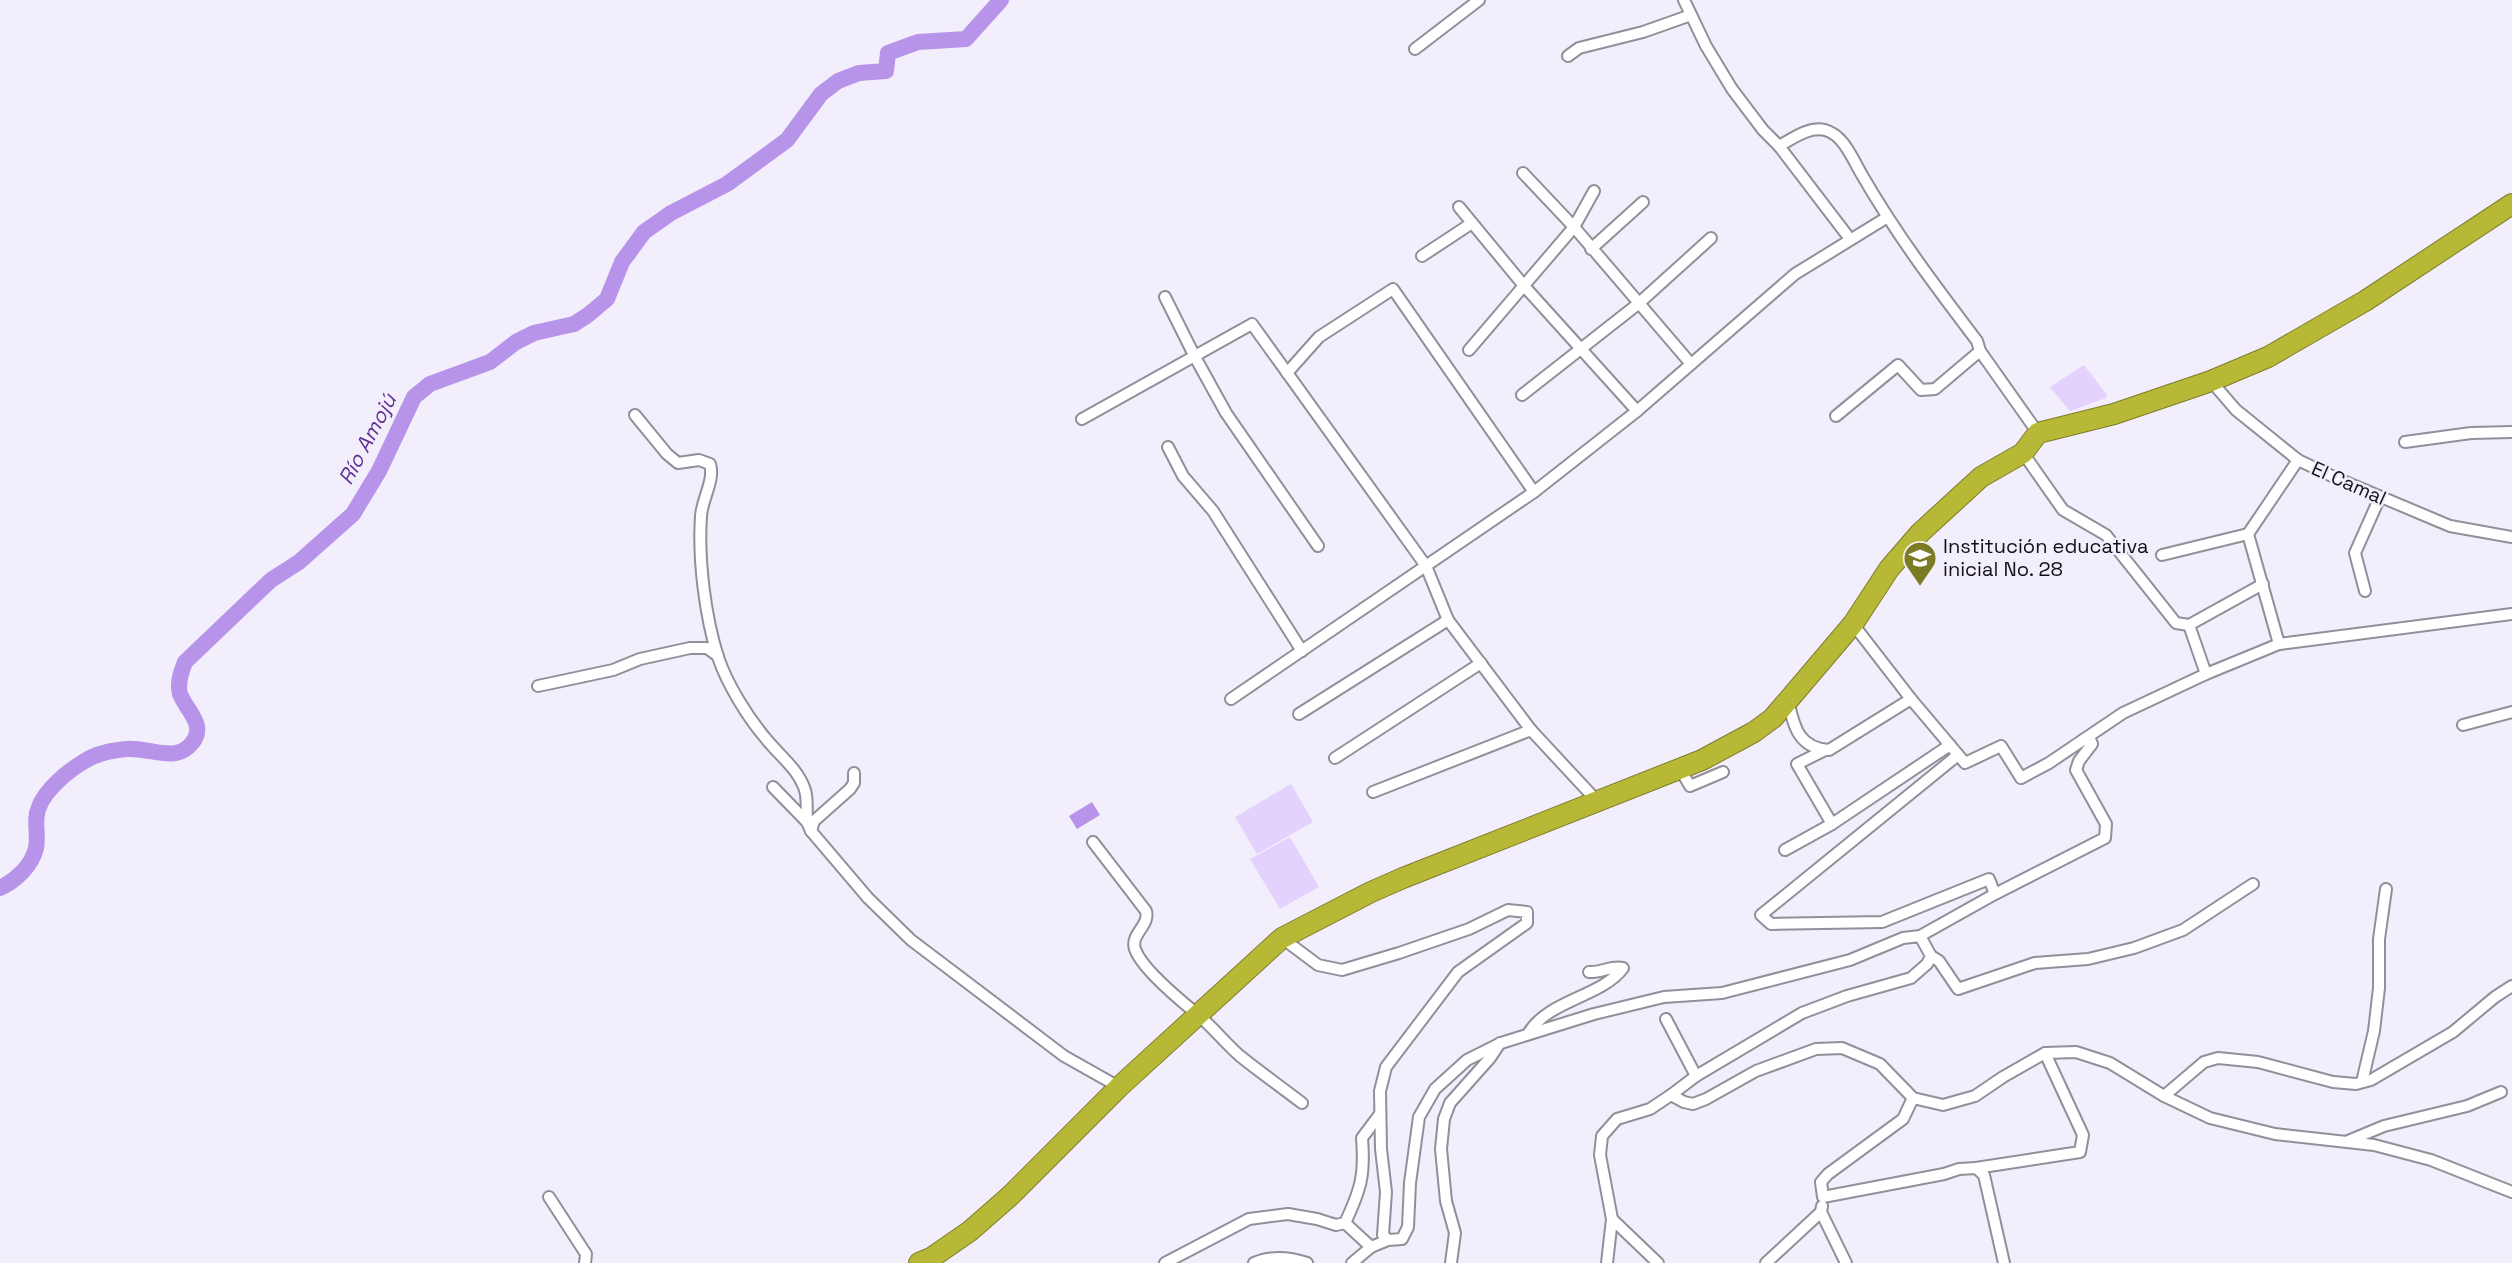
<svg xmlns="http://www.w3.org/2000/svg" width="2512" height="1263" viewBox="0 0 2512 1263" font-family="'Space Grotesk',sans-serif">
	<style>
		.green { fill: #e3d2fd }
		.water { fill: #b794e9 }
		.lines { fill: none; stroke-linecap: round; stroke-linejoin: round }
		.river { stroke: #b794e9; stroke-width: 16 }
		.street-casing { stroke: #928e9a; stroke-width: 14 }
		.highway-casing { stroke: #7e7d2b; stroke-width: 22 }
		.street { stroke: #fff; stroke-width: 10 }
		.highway { stroke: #b8b837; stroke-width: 20 }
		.labels { text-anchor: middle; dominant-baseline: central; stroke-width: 5; stroke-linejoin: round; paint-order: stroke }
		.street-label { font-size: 20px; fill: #121015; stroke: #f3eefb }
		.poi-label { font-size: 20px; fill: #121015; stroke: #f3eefb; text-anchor: start }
		.water-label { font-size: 21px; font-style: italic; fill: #613193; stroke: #f3eefb }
	</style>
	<rect width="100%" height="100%" fill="#f3eefb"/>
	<g class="green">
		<polygon points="2084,365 2107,395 2106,398 2070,411 2050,387"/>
		<polygon points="1291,784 1313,822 1257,854 1235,817"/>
		<polygon points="1290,837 1319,887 1280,909 1250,859"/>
	</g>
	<polygon class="water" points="1092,802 1100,815 1077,829 1069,816"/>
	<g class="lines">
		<path class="river" d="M 0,888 C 15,881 32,866 36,848 C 39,835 33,820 39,807 C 45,790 68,771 83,762 C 95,754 113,750 127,749 C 149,747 176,764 192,743 C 207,725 186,710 180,694 C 177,683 181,672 185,662 L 271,580 L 299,562 L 353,514 L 379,471 L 414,397 L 430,384 L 490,362 L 516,342 L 534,333 L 574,324 L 588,315 L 607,299 L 622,262 L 644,232 L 671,213 L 727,184 L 787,140 L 821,94 L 838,81 L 859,73 L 886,71 L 888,53 L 918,42 L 966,39 L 1001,0"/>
		<g class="street-casing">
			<g id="street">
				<path d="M 1684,0 L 1706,46 L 1732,89 L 1763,130 L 1779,146 C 1792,139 1809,126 1825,130 C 1844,135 1853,160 1862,175 C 1896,234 1936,287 1977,341 L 1980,351 L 2038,433"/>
				<polyline points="1415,49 1479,0"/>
				<polyline points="1568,56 1579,48 1643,32 1691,15"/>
				<polyline points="1779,146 1850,239"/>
				<polyline points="1523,173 1574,227 1691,364"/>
				<polyline points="1459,207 1525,287 1637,411"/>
				<polyline points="1591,249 1643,202"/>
				<polyline points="1422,256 1472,223"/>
				<polyline points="1165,297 1195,357 1226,413 1318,546"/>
				<polyline points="1469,350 1574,227 1594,191"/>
				<polyline points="1287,373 1319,337 1393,289 1534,492"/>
				<polyline points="2211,381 2236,410 2298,460 2336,478 2450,526 2512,537"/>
				<polyline points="1522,395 1638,304 1711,238"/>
				<path d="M 635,415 L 667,454 L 678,463 L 699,460 L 710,464 C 715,480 702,499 701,516 C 698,559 705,616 718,657 C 727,684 748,718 767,740 C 780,756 798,769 805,790 C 808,800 806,812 807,822"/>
				<polyline points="1836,416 1898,365 1921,390 1935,389 1980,351"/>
				<polyline points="1082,419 1252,324 1426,566 1448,620 1531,730 1597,801"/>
				<polyline points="2405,442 2471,433 2512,432"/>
				<polyline points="1168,447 1183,476 1213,511 1302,651"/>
				<polyline points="2023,453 2063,510 2106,535 2176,623 2189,625"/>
				<polyline points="2162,555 2248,534"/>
				<polyline points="2365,591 2355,553 2380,497"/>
				<polyline points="1853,624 1911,699 1965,763 2001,746 2021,778 2049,763 2123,713 2206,674 2189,625 2263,584"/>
				<polyline points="2279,644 2248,534 2298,460"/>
				<polyline points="2206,674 2279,644 2512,614"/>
				<polyline points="538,686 613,670 640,659 690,648 707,648 718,656"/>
				<polyline points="1231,699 1534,492 1637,411 1795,274 1886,218"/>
				<path d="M 1788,701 C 1794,726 1798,748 1829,750 L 1911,699"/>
				<polyline points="1299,714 1448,620"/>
				<polyline points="2463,725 2512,712"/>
				<polyline points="1825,750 1797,764 1832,824"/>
				<polyline points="1958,755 1761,915 1771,924 1882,922 1989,879 1995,894"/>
				<polyline points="1335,758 1481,663"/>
				<polyline points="1680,769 1690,786 1723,772"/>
				<polyline points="773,787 807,822 811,831 868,898 911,940 1064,1056 1119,1087"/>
				<polyline points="1373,792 1531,730"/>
				<polyline points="811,831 814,821 850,789 854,783 854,773"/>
				<path d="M 1093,842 L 1146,911 C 1150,926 1130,934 1135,949 C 1141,968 1181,1001 1197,1014 C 1213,1027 1225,1043 1240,1056 C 1260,1072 1281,1087 1302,1103"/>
				<polyline points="1785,850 1832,824 1950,745"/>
				<polyline points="1920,936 1995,894 2105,838 2106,824 2076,770 2079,761 2092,744 2089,737 2083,740"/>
				<polyline points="1282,938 1318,965 1342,970 1399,953 1469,929 1508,910 1527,912 1527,923 1458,972 1386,1067 1380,1091 1381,1149 1386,1192 1383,1235 1388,1240 1402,1239 1408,1227 1410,1183 1419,1117 1435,1089 1467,1060 1501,1043 1594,1014 1664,997 1722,993 1850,960 1903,938 1920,936 1931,956 1927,964 1911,978 1847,996 1802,1013 1696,1076 1671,1095 1684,1102 1693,1104 1706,1099 1756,1071 1816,1049 1842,1048 1880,1064 1913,1098 1943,1105 1975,1096 2003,1077 2045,1053 2076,1052 2110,1063 2164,1096 2210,1118 2275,1134 2374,1145 2431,1160 2512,1192"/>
				<polyline points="1931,956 1939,961 1958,989 2035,963 2088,959 2134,948 2183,930 2253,884"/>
				<polyline points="1666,1019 1696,1076"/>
				<path d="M 1528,1034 C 1547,1000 1602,997 1623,968 C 1612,965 1601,973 1589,972"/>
				<polyline points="2362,1082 2374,1031 2379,988 2379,939 2386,889"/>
				<polyline points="2164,1096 2204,1062 2218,1058 2258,1062 2333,1082 2356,1084 2371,1080 2453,1032 2495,997 2512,986"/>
				<polyline points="1913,1098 1903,1119 1828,1174 1821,1182 1823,1197 1944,1174 1959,1169 1976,1168 1984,1175 2004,1263"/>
				<polyline points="2348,1141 2384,1126 2467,1106 2501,1092"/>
				<polyline points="1976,1168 2080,1152 2083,1135 2045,1053"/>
				<polyline points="549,1197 586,1254 585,1263"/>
				<polyline points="1822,1206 1821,1212 1846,1263"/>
				<polyline points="1612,1219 1658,1263"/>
				<polyline points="1345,1223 1371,1247"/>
				<path d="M 1165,1263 L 1249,1219 L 1288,1214 L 1317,1219 L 1336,1225 L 1345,1223 C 1361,1189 1365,1175 1362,1138 L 1380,1114"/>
				<path d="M 1254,1263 C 1272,1255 1289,1257 1307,1263"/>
				<polyline points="1352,1263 1371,1247 1388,1240"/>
				<polyline points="1451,1263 1455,1233 1446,1201 1441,1149 1444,1119 1450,1103 1490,1058 1500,1043"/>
				<polyline points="1607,1263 1612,1219 1600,1155 1602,1136 1617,1119 1650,1109 1671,1095"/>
				<polyline points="1766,1263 1821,1212"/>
			</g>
		</g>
		<g class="highway-casing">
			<polyline id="highway" points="919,1263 931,1258 970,1231 1010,1196 1119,1087 1282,938 1371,892 1403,878 1702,760 1754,732 1773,718 1853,624 1889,569 1920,533 1981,477 2023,453 2038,433 2114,414 2211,381 2268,357 2365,301 2512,204"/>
		</g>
		<use href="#street" class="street"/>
		<use href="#highway" class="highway"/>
	</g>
	<defs>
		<g id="school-pin" transform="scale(1.725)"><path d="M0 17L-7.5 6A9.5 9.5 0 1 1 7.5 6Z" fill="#7b7b23" stroke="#f3eefb"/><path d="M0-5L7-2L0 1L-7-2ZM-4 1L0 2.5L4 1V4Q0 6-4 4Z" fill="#fff"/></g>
	</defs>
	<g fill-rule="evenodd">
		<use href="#school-pin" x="1920" y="558"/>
	</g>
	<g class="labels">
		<g class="street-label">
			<text transform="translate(2349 483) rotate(24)">El Camal</text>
		</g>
		<g class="poi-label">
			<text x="1943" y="546">Institución educativa<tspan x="1943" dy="23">inicial No. 28</tspan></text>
		</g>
		<g class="water-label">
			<text transform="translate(367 439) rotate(-62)">Río Amojú</text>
		</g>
	</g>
</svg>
